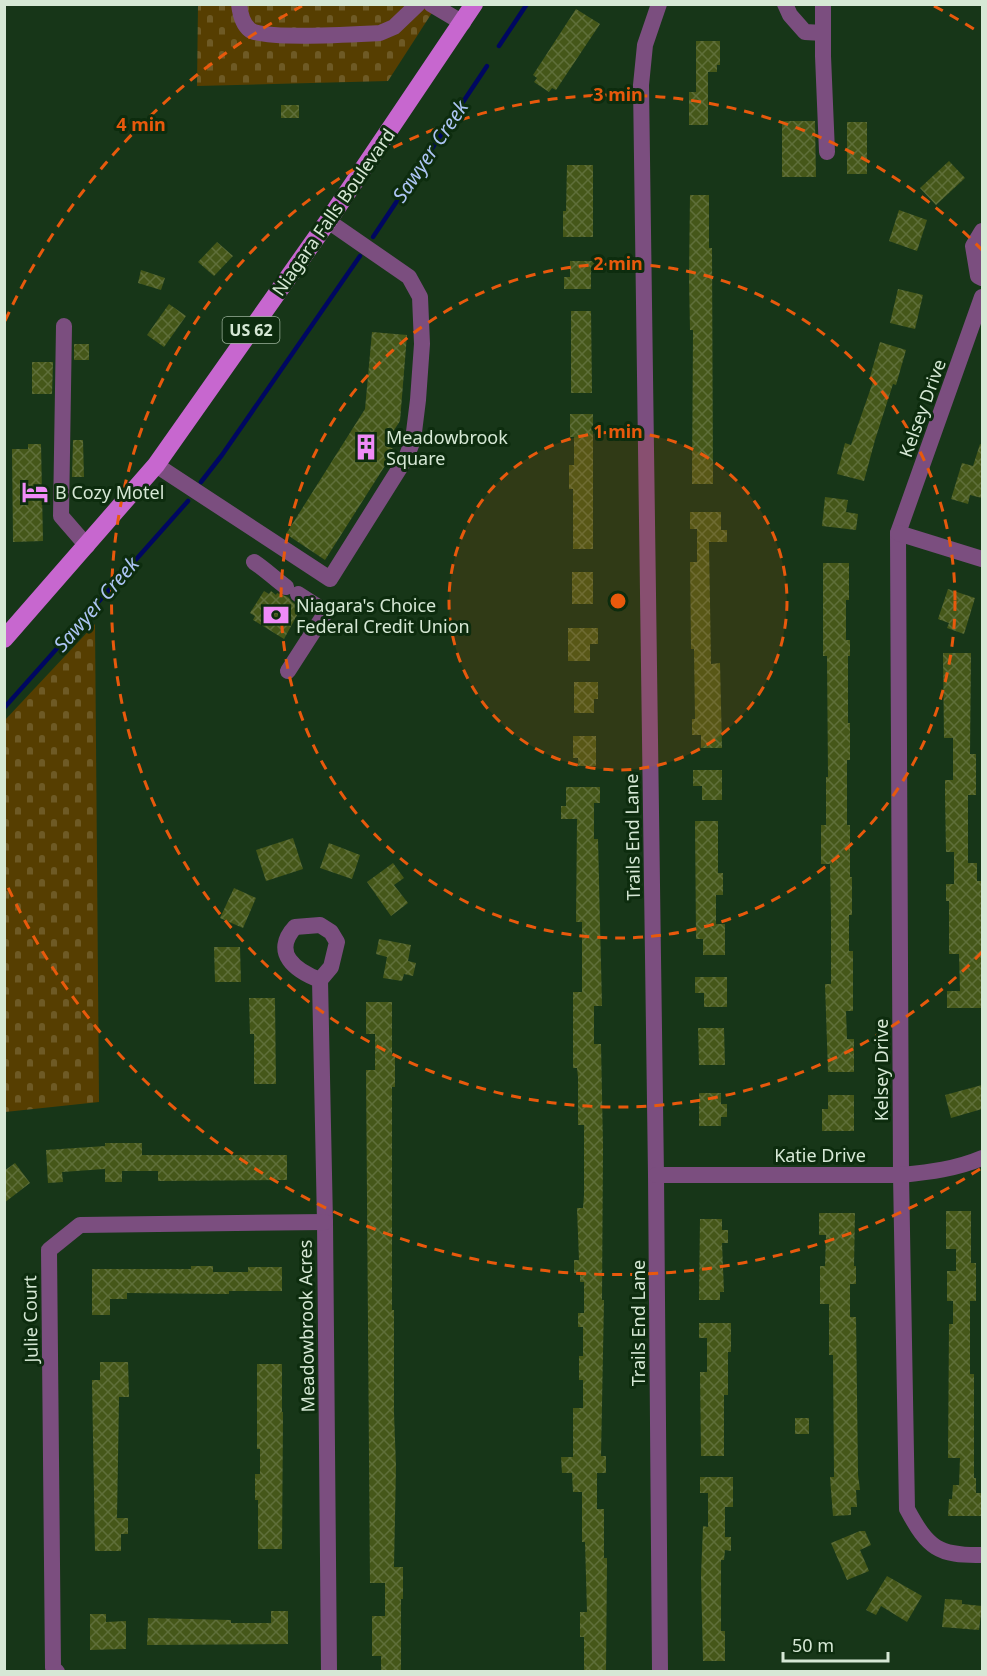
<svg xmlns="http://www.w3.org/2000/svg" width="987" height="1676" viewBox="0 0 987 1676" font-family="'Noto Sans',sans-serif">
	<style>
		.cemetery { fill: url(#cemetery-stones) }
		.lines { fill: none; stroke-linecap: round; stroke-linejoin: round }
		.stream { stroke: #000761; stroke-width: 4.5 }
		.building { fill: url(#building-cross-hatch) }
		.minor { stroke: #7b4e7f; stroke-width: 16 }
		.major { stroke: #c767cf; stroke-width: 18 }
		.ring { fill: none; stroke: #e8590c; stroke-width: 3; stroke-dasharray: 10 8 }
		.labels { text-anchor: middle; dominant-baseline: central; stroke-width: 6; stroke-linejoin: round; paint-order: stroke }
		.shield { fill: #0d2c0e; stroke: #9ab099; stroke-width: 1.5 }
		.shield-label { font-size: 16px; font-weight: bold; fill: #d6e8d5 }
		.street-label { font-size: 18px; fill: #d6e8d5; stroke: #0d2c0e }
		.poi-label { font-size: 18px; fill: #d6e8d5; stroke: #0d2c0e; text-anchor: start }
		.water-label { font-size: 20px; font-style: italic; fill: #adc5f4; stroke: #0d2c0e }
		.centre { fill: #e8590c; stroke: #0d2c0e; stroke-width: 3 }
		.ring-label { font-size: 18px; text-anchor: middle; font-weight: bold; fill: #e8590c; stroke: #0d2c0e; stroke-width: 6; stroke-linejoin: round; paint-order: stroke }
	</style>
	<defs>
		<pattern id="cemetery-stones" width="16" height="16" patternUnits="userSpaceOnUse" patternTransform="scale(1.5)"><rect width="16" height="16" fill="#563e01"/><path d="M2 7V4a2 2 0 0 1 4 0v3zM10 15v-3a2 2 0 0 1 4 0v3z" fill="#6e5a25"/></pattern>
		<pattern id="building-cross-hatch" width="8" height="8" patternUnits="userSpaceOnUse" patternTransform="scale(1.5)"><rect width="8" height="8" fill="#455719"/><path d="M0 0l8 8M0 8l8-8" fill="none" stroke="#5f6f3a"/></pattern>
	</defs>
	<rect width="100%" height="100%" fill="#173618"/>
	<g class="cemetery">
		<polygon points="198,5 437,5 388,81 197,86"/>
		<polygon points="95,624 99,1102 5,1112 5,720"/>
	</g>
	<g class="lines">
		<g class="stream">
			<polyline points="499,46 527,4"/>
			<polyline points="373,237 487,66"/>
			<polyline points="201,482 222,455 360,256"/>
			<polyline points="4,708 188,501"/>
		</g>
	</g>
	<g class="building">
		<polygon points="576,9 600,24 556,90 552,88 549,92 534,82 537,78 533,75"/>
		<polygon points="696,41 720,41 720,65 717,65 717,72 708,72 708,125 689,125 689,92 696,92"/>
		<rect x="281" y="105" width="18" height="13"/>
		<polygon points="782,121 815,121 816,177 782,177"/>
		<rect x="847" y="122" width="20" height="52"/>
		<polygon points="949,161 965,178 936,205 920,188"/>
		<polygon points="567,165 593,165 593,237 563,237 563,211 566,211"/>
		<polygon points="690,195 709,195 709,248 712,248 713,484 692,484 693,330 690,330 689,278"/>
		<polygon points="899,210 927,220 917,251 889,241"/>
		<polygon points="217,242 233,256 214,276 198,262"/>
		<polygon points="570,261 595,261 595,272 591,272 591,289 564,289 564,277 570,277"/>
		<polygon points="141,270 165,278 161,290 138,283"/>
		<polygon points="898,289 923,295 915,329 890,323"/>
		<polygon points="169,304 186,316 164,347 147,335"/>
		<polygon points="571,311 591,311 592,393 571,393"/>
		<polygon points="372,332 407,335 400,421 385,444 395,450 325,560 286,534 365,409"/>
		<polygon points="880,342 906,350 896,385 893,384 875,440 864,481 837,474 845,443 851,445 874,379 870,377"/>
		<rect x="74" y="344" width="15" height="16"/>
		<polygon points="32,362 53,362 52,394 32,394"/>
		<polygon points="570,414 593,414 593,549 573,549 573,489 569,489 569,465 574,465 574,437 570,437"/>
		<polygon points="73,440 83,440 84,477 72,477"/>
		<polygon points="28,444 41,444 43,541 13,542 12,449 28,449"/>
		<polygon points="980,444 982,445 982,498 970,495 968,504 951,499 962,463 973,466"/>
		<polygon points="825,497 848,500 846,512 858,514 856,530 822,526"/>
		<polygon points="690,512 721,512 721,530 727,530 727,542 709,542 711,664 720,663 722,748 701,748 701,735 692,735 692,719 695,719 694,649 691,649 690,562 697,562 697,529 690,529"/>
		<polygon points="823,563 849,563 849,600 846,600 846,640 850,640 850,656 848,656 848,723 850,723 850,760 847,760 847,825 850,825 850,877 852,877 852,915 849,915 849,951 853,951 853,1011 846,1011 847,1039 854,1039 854,1072 828,1072 825,984 831,984 831,915 830,864 821,864 821,825 826,825 826,777 828,777 827,656 823,656"/>
		<rect x="572" y="572" width="21" height="32"/>
		<polygon points="948,589 975,598 964,634 947,628 949,623 938,619"/>
		<polygon points="264,591 269,594 271,591 276,595 277,593 288,597 292,602 301,608 284,639 253,620 255,616 250,613"/>
		<polygon points="568,628 598,628 598,644 590,644 590,661 568,661"/>
		<polygon points="943,653 971,653 970,754 976,754 976,795 968,795 968,863 977,863 977,881 981,881 982,1008 947,1008 947,991 960,991 959,954 949,954 949,901 946,901 946,884 954,884 954,852 946,852 945,795 945,780 953,780 953,738 944,738"/>
		<polygon points="574,682 598,682 598,699 594,699 594,713 574,713"/>
		<polygon points="573,736 596,736 596,766 578,766 578,758 573,758"/>
		<polygon points="693,770 722,770 722,800 702,800 702,786 693,786"/>
		<polygon points="566,787 600,787 600,803 594,803 594,839 598,839 602,1006 594,1006 594,1044 601,1044 603,1146 602,1300 604,1300 601,1456 606,1456 606,1473 597,1473 597,1509 604,1509 604,1558 607,1558 606,1671 584,1671 584,1637 580,1637 580,1612 587,1612 585,1542 582,1542 582,1492 573,1492 572,1473 562,1473 561,1457 573,1457 573,1408 583,1408 583,1380 579,1380 579,1356 583,1356 583,1327 578,1327 578,1313 584,1313 584,1282 580,1282 580,1273 574,1273 574,1260 579,1260 577,1208 583,1208 584,1195 584,1125 578,1125 578,1077 577,1068 573,1068 573,992 582,992 582,922 576,922 577,819 561,819 561,806 566,806"/>
		<polygon points="695,821 718,821 718,873 723,873 723,895 716,895 716,924 725,924 725,955 703,955 703,939 696,939"/>
		<polygon points="293,838 303,869 266,881 256,850"/>
		<polygon points="329,843 360,855 352,879 320,868"/>
		<polygon points="393,863 404,878 394,885 408,903 391,916 367,882"/>
		<polygon points="234,888 256,898 243,928 220,918"/>
		<polygon points="379,939 411,945 408,961 416,963 413,976 404,974 402,981 383,978 387,957 376,954"/>
		<polygon points="214,947 240,947 241,982 215,982"/>
		<polygon points="695,977 727,977 727,1007 704,1007 704,993 695,993"/>
		<polygon points="249,998 275,998 276,1084 254,1084 254,1034 250,1034"/>
		<polygon points="366,1002 392,1002 392,1055 395,1055 395,1087 392,1087 392,1310 394,1310 394,1413 396,1466 394,1567 403,1567 403,1599 401,1599 401,1671 381,1671 381,1656 372,1656 372,1616 385,1616 385,1583 370,1583 366,1070 375,1070 375,1034 366,1034"/>
		<polygon points="698,1028 724,1028 725,1065 699,1065"/>
		<polygon points="982,1085 982,1109 951,1118 945,1095"/>
		<polygon points="699,1093 721,1093 721,1104 727,1104 727,1117 721,1117 721,1126 699,1126"/>
		<polygon points="828,1095 854,1095 854,1131 822,1131 822,1109 828,1109"/>
		<polygon points="105,1143 142,1143 142,1155 287,1155 287,1180 158,1181 158,1171 122,1171 122,1182 105,1182 105,1169 62,1172 63,1182 48,1183 46,1150 105,1146"/>
		<polygon points="15,1163 30,1183 4,1203 4,1171"/>
		<polygon points="946,1211 971,1211 971,1263 976,1263 976,1301 970,1301 970,1374 974,1374 974,1478 976,1478 976,1493 982,1493 981,1516 948,1516 949,1499 952,1499 953,1485 959,1485 960,1458 948,1458 949,1324 953,1324 953,1301 947,1301 947,1271 956,1271 956,1249 946,1249"/>
		<polygon points="819,1213 855,1213 854,1266 856,1266 856,1284 850,1284 850,1317 856,1317 858,1475 860,1490 856,1490 857,1507 851,1507 851,1515 833,1516 830,1477 834,1477 833,1355 829,1355 829,1304 820,1304 820,1266 825,1266 826,1235 819,1235"/>
		<polygon points="700,1219 722,1219 722,1230 728,1230 728,1243 722,1243 724,1292 720,1292 720,1300 699,1300"/>
		<polygon points="191,1266 213,1266 213,1272 248,1272 248,1267 282,1267 282,1291 229,1291 229,1294 127,1293 127,1299 110,1299 110,1315 92,1315 92,1269 191,1269"/>
		<polygon points="699,1323 731,1323 731,1352 728,1352 728,1395 724,1395 724,1456 701,1456 700,1372 707,1372 707,1338 699,1338"/>
		<polygon points="100,1362 128,1362 129,1397 119,1397 117,1518 128,1518 128,1534 121,1534 121,1551 95,1551 92,1380 100,1380"/>
		<polygon points="257,1364 282,1364 282,1412 283,1412 282,1549 258,1549 258,1500 255,1500 255,1474 260,1474 260,1449 257,1449"/>
		<rect x="795" y="1418" width="14" height="16"/>
		<polygon points="700,1477 733,1477 733,1507 725,1507 725,1537 731,1537 731,1551 725,1550 724,1560 721,1560 721,1631 725,1631 725,1661 703,1661 701,1576 703,1526 708,1527 708,1493 700,1493"/>
		<polygon points="860,1531 865,1531 871,1545 860,1550 869,1571 847,1580 831,1543"/>
		<polygon points="887,1576 922,1596 907,1622 881,1606 876,1615 866,1610"/>
		<polygon points="945,1599 962,1600 962,1604 982,1606 979,1630 942,1627"/>
		<polygon points="271,1611 288,1611 288,1644 147,1645 148,1618 231,1620 231,1623 271,1623"/>
		<polygon points="90,1614 106,1614 106,1622 126,1621 126,1649 90,1650"/>
	</g>
	<g class="lines">
		<g class="minor">
			<path d="M 239,4 C 240,13 242,24 250,30 C 263,40 358,34 380,33 L 394,27 L 418,4"/>
			<polyline points="431,4 463,23"/>
			<polyline points="659,4 645,45 641,85 656,1175 660,1672"/>
			<polyline points="785,4 790,15 805,32 823,33"/>
			<polyline points="823,4 823,56 827,152"/>
			<polyline points="982,231 973,246 978,276 982,278"/>
			<path d="M 982,297 L 898,533 L 901,1175 L 907,1509 C 928,1548 938,1556 982,1555"/>
			<polyline points="64,326 61,516 87,546"/>
			<polyline points="156,465 330,579 406,458 413,440 418,400 422,344 420,297 409,277 328,221"/>
			<polyline points="898,533 982,559"/>
			<path d="M 254,562 C 266,570 275,579 286,587"/>
			<polyline points="288,671 326,612 298,594"/>
			<path d="M 320,980 C 296,971 271,953 295,927 L 320,925 L 331,932 L 337,942 L 331,967 L 320,980 L 325,1222 L 329,1672"/>
			<path d="M 656,1175 L 901,1175 C 930,1172 956,1169 982,1158"/>
			<polyline points="57,1672 53,1668 49,1250 80,1225 325,1222"/>
		</g>
		<polyline class="major" points="4,639 156,465 328,221 474,4"/>
	</g>
	<circle cx="618" cy="601" r="169" fill="#e8590c" fill-opacity=".12"/>
	<g class="ring">
		<circle cx="618" cy="601" r="169"/>
		<circle cx="618" cy="601" r="337"/>
		<path d="M982 952A506 506 0 1 1 982 250"/>
		<path d="M980 1169A674 674 0 0 1 5 881M5 321A674 674 0 0 1 302 6M934 6A674 674 0 0 1 980 33"/>
	</g>
	<defs>
		<g id="building-bare" transform="scale(2.07)"><path d="M-4-6H4V6H1V3H-1V6H-4ZM-2.5-4.3h1.7v1.8h-1.7ZM.8-4.3h1.7v1.8H.8ZM-2.5-1h1.7V.8h-1.7ZM.8-1h1.7V.8H.8Z" fill="#ef8bf7" stroke="#0d2c0e" stroke-width="2.5" paint-order="stroke"/></g>
		<g id="hotel-bare" transform="scale(2.07)"><path d="M-6-4.5h1.5V1H6V5H4.5V3h-9V5H-6ZM-4 0a1.8 1.8 0 1 1 3.6 0ZM.5 0V-2.5h3Q6-2.5 6 0Z" fill="#ef8bf7" stroke="#0d2c0e" stroke-width="2.5" paint-order="stroke"/></g>
		<g id="bank-bare" transform="scale(2.07)"><path d="M-6-4H6V4H-6ZM0-2.3a2.3 2.3 0 1 0 0 4.6a2.3 2.3 0 1 0 0-4.6Z" fill="#ef8bf7" stroke="#0d2c0e" stroke-width="2.5" paint-order="stroke"/></g>
	</defs>
	<g fill-rule="evenodd">
		<use href="#building-bare" x="366" y="447"/>
		<use href="#hotel-bare" x="35" y="492"/>
		<use href="#bank-bare" x="276" y="615"/>
	</g>
	<g class="labels">
		<rect class="shield" x="222.5" y="317" width="57" height="26" rx="4.5"/>
		<g class="shield-label">
			<text x="251" y="330">US 62</text>
		</g>
		<g class="street-label">
			<text transform="translate(333 212) rotate(-55)">Niagara Falls Boulevard</text>
			<text transform="translate(922 408) rotate(-70)">Kelsey Drive</text>
			<text transform="translate(632 837) rotate(-91)">Trails End Lane</text>
			<text transform="translate(881 1070) rotate(-90)">Kelsey Drive</text>
			<text x="820" y="1155">Katie Drive</text>
			<text transform="translate(30 1319) rotate(-91)">Julie Court</text>
			<text transform="translate(638 1323) rotate(-90)">Trails End Lane</text>
			<text transform="translate(306 1326) rotate(-91)">Meadowbrook Acres</text>
		</g>
		<g class="poi-label">
			<text x="386" y="437">Meadowbrook<tspan x="386" dy="21">Square</tspan></text>
			<text x="55" y="492">B Cozy Motel</text>
			<text x="296" y="605">Niagara's Choice<tspan x="296" dy="21">Federal Credit Union</tspan></text>
		</g>
		<g class="water-label">
			<text transform="translate(430 151) rotate(-56)">Sawyer Creek</text>
			<text transform="translate(96 604) rotate(-49)">Sawyer Creek</text>
		</g>
	</g>
	<circle cx="618" cy="601" r="9" class="centre"/>
	<g class="ring-label">
		<text x="618" y="101">3 min</text>
		<text x="141" y="131">4 min</text>
		<text x="618" y="270">2 min</text>
		<text x="618" y="438">1 min</text>
	</g>
	<rect width="987" height="1676" fill="none" stroke="#d6e8d5" stroke-width="12"/>
	<path d="M783 1652v9h105v-9" fill="none" stroke="#d6e8d5" stroke-width="3"/>
	<text x="792" y="1652" font-size="18" fill="#d6e8d5" stroke="#0d2c0e" stroke-width="4.5" paint-order="stroke">50 m</text>
</svg>
